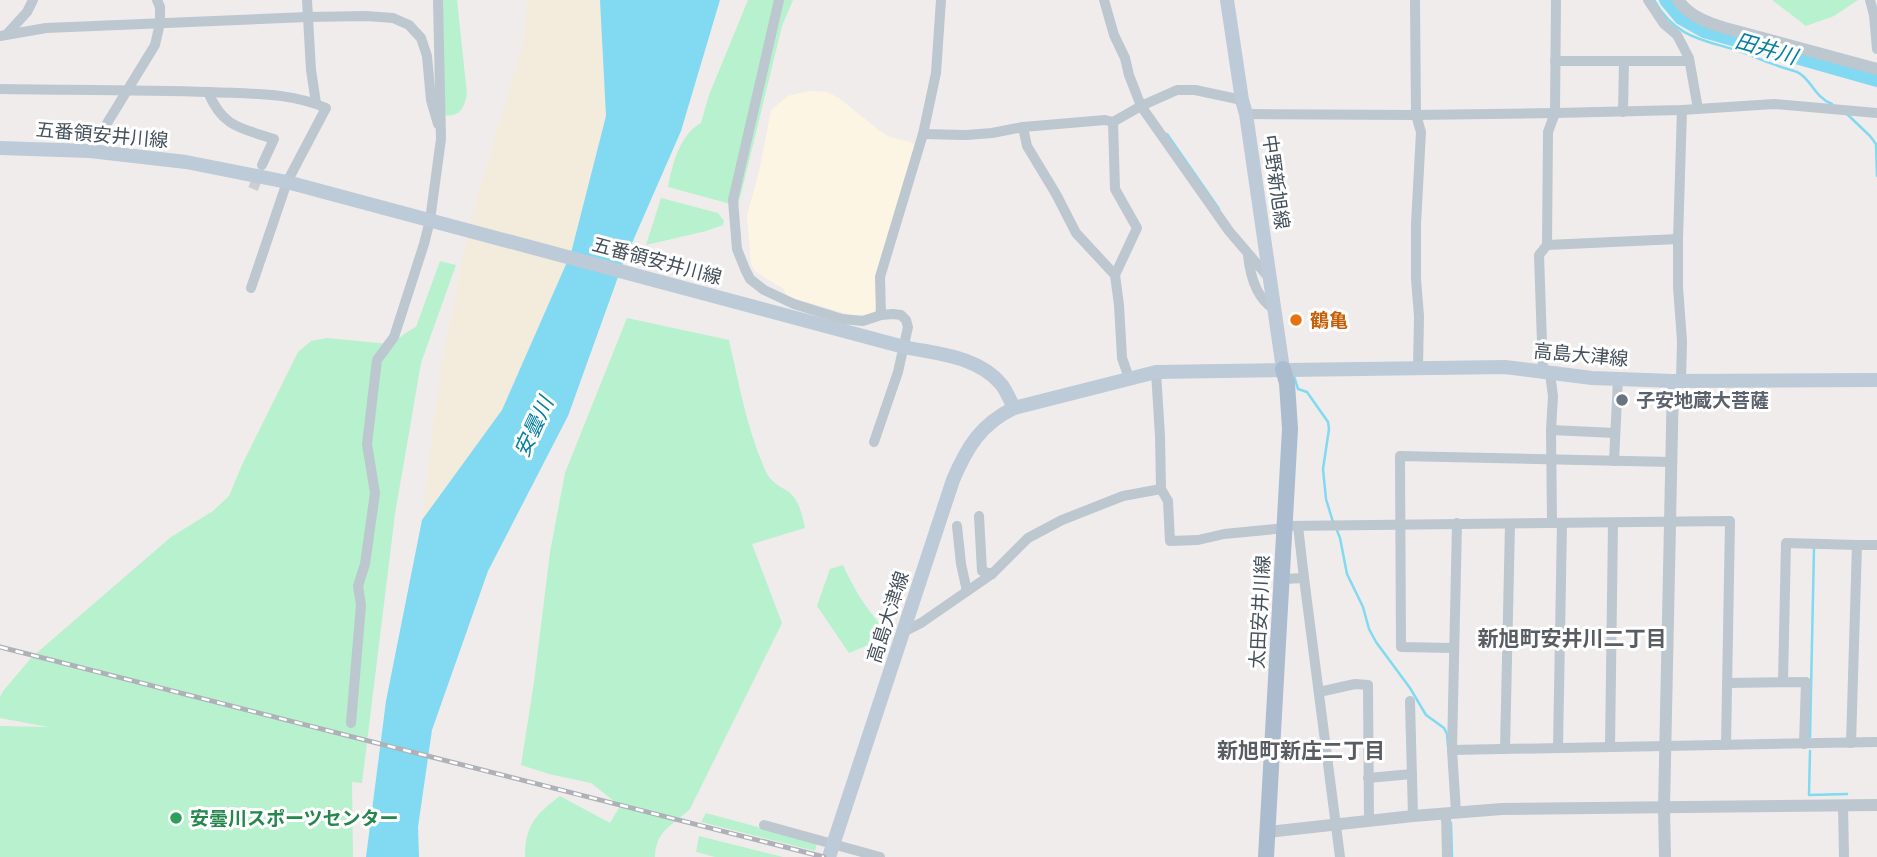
<svg xmlns="http://www.w3.org/2000/svg" width="1877" height="857" viewBox="0 0 1877 857" font-family="Jost,'Noto Sans JP',sans-serif">
	<style>
		.commercial { fill: #fdf5e3 }
		.green { fill: #b7f1cd }
		.sand { fill: #f3ebdb }
		.water { fill: #81daf1 }
		.lines { fill: none; stroke-linecap: round; stroke-linejoin: round }
		.stream { stroke: #81daf1; stroke-width: 2.5 }
		.river { stroke: #81daf1; stroke-width: 14 }
		.minor-tunnel { stroke: #cecdcf; stroke-width: 10; stroke-dasharray: 10 5; stroke-linecap: butt }
		.minor { stroke: #bcc7d0; stroke-width: 10 }
		.tertiary { stroke: #bcc7d0; stroke-width: 12 }
		.secondary { stroke: #bdcad7; stroke-width: 14 }
		.primary { stroke: #aabcce; stroke-width: 16 }
		.rail-casing { stroke: #aeb2b8; stroke-width: 5 }
		.rail { stroke: #fff; stroke-width: 2.5; stroke-dasharray: 8; stroke-linecap: butt }
		.food-dot { fill: #e8710a; stroke: #fff; stroke-width: 2.5 }
		.worship-dot { fill: #6b7280; stroke: #fff; stroke-width: 2.5 }
		.leisure-dot { fill: #2e9e5b; stroke: #fff; stroke-width: 2.5 }
		.labels { text-anchor: middle; dominant-baseline: central; stroke-width: 6; stroke-linejoin: round; paint-order: stroke }
		.street-label { font-size: 19px; fill: #44505b; stroke: #fff }
		.food-label { font-size: 19px; font-weight: bold; fill: #c56008; stroke: #fff; text-anchor: start }
		.worship-label { font-size: 19px; font-weight: bold; fill: #5b616d; stroke: #fff; text-anchor: start }
		.leisure-label { font-size: 19px; font-weight: bold; fill: #27864d; stroke: #fff; text-anchor: start }
		.water-label { font-size: 21px; font-style: italic; fill: #047f9f; stroke: #fff }
		.neighbourhood-label { font-size: 21px; font-weight: bold; fill: #595d62; stroke: #fff }
	</style>
	<rect width="100%" height="100%" fill="#f0ecec"/>
	<polygon class="commercial" points="810,91 827,92 839,98 881,132 890,137 910,142 917,146 874,314 851,315 786,296 784,289 767,279 754,270 751,263 747,215 759,172 771,110 788,96"/>
	<g class="green">
		<path d="M 435,0 L 457,0 L 467,94 C 464,109 459,118 442,115 Z"/>
		<path d="M 748,0 L 793,0 L 782,26 L 738,206 L 668,187 C 672,165 680,134 701,123 L 709,95 Z"/>
		<polygon points="1772,0 1858,0 1834,16 1806,26"/>
		<polygon points="661,198 718,213 724,221 723,225 706,231 646,245"/>
		<path d="M 440,261 L 456,265 L 421,363 L 395,514 L 362,783 L 352,782 L 353,857 L 0,857 L 0,726 L 48,727 L 0,718 L 0,697 L 3,691 L 32,657 L 171,537 L 213,511 L 229,496 L 242,465 L 298,352 L 311,341 L 327,338 L 389,344 C 398,340 405,332 416,327 Z"/>
		<path d="M 627,318 L 729,340 C 739,384 747,430 766,472 C 772,484 781,486 790,493 C 800,502 802,515 805,528 L 752,544 L 782,623 L 690,809 C 672,826 656,830 655,857 L 525,857 C 525,825 536,814 560,796 L 610,823 L 620,806 L 591,783 L 549,774 L 521,765 L 534,682 L 550,552 L 565,473 Z"/>
		<path d="M 843,565 C 856,594 869,612 890,636 L 849,653 L 817,606 L 830,569 Z"/>
		<polygon points="706,813 817,843 815,851 701,822"/>
		<polygon points="699,836 783,857 715,857 696,852"/>
	</g>
	<polygon class="sand" points="528,0 600,0 606,116 571,253 502,410 422,520 440,371 471,219 522,47"/>
	<polygon class="water" points="600,0 720,0 681,131 622,266 568,416 488,571 432,730 418,827 419,857 366,857 386,701 422,520 502,410 571,253 606,116"/>
	<g class="lines">
		<g class="stream">
			<path d="M 1654,0 C 1676,40 1707,40 1745,53 C 1755,57 1765,62 1776,65 C 1782,68 1790,69 1797,72 C 1811,78 1813,96 1832,104"/>
			<polyline points="1847,114 1870,136 1876,144 1877,176"/>
			<polyline points="1167,134 1219,209"/>
			<polyline points="1294,376 1298,389 1307,392 1328,422 1329,429 1323,469 1326,499 1333,522"/>
			<polyline points="1336,528 1340,538 1347,574 1363,607 1369,629 1376,642 1410,688 1426,715 1444,728 1447,734 1448,747"/>
			<polyline points="1810,737 1814,548"/>
			<polyline points="1810,751 1809,795 1847,794"/>
			<polyline points="1451,823 1452,857"/>
		</g>
		<polyline class="river" points="1666,0 1681,18 1704,31 1877,80"/>
		<polyline class="minor-tunnel" points="253,189 260,172"/>
		<g class="minor">
			<polyline points="307,0 311,70 316,103"/>
			<polyline points="779,0 733,200 737,249 745,269 750,279 764,290 794,304 842,319 863,321 881,315 893,314 901,315 906,320 908,327 898,372 874,442"/>
			<polyline points="1104,0 1114,35 1125,58 1129,75 1141,106 1229,231 1270,279"/>
			<polyline points="1415,0 1416,115 1421,132 1416,224 1416,279 1419,316 1418,367"/>
			<polyline points="1648,0 1664,24 1677,35 1689,58 1698,109"/>
			<polyline points="1870,0 1874,15 1877,49"/>
			<polyline points="6,35 27,12 33,0"/>
			<polyline points="0,36 46,28 307,17 366,16 393,18 409,25 421,38 427,56 431,100 438,124"/>
			<polyline points="1555,61 1689,61"/>
			<path d="M 0,89 C 70,90 140,90 210,92 C 249,94 290,92 326,108 L 287,182 L 251,288"/>
			<path d="M 208,92 C 223,128 241,128 274,139 L 262,165"/>
			<polyline points="1623,112 1624,61"/>
			<polyline points="1246,114 1416,115 1555,113 1682,110 1774,104 1877,113"/>
			<polyline points="1113,122 1115,189 1137,228 1115,275"/>
			<polyline points="1023,127 1027,146 1056,194 1076,233 1115,275 1119,305 1122,358 1129,378"/>
			<polyline points="923,134 966,135 992,133 1023,127 1105,120 1113,122 1141,106 1177,90 1195,90 1242,100"/>
			<polyline points="90,151 155,45 160,23 160,7 157,0"/>
			<polyline points="1547,245 1678,239"/>
			<path d="M 1248,255 C 1250,275 1256,298 1274,309"/>
			<polyline points="881,315 880,277 923,134 936,73 941,0"/>
			<polyline points="1156,372 1160,436 1161,489 1168,501 1170,541 1198,540 1224,534 1286,528"/>
			<polyline points="1543,373 1539,255 1547,245 1548,132 1555,113 1556,0"/>
			<polyline points="1550,374 1553,396 1551,430 1552,523"/>
			<polyline points="1681,381 1682,341 1678,287 1678,239 1682,110"/>
			<polyline points="1551,430 1615,433"/>
			<polyline points="1614,461 1618,379"/>
			<polyline points="979,516 982,571 992,574"/>
			<polyline points="1457,523 1452,750 1877,742"/>
			<polyline points="957,526 961,564 967,591"/>
			<polyline points="1286,526 1730,521 1726,745"/>
			<polyline points="1298,526 1304,578"/>
			<polyline points="1283,579 1304,578 1340,857"/>
			<polyline points="903,632 921,623 992,574 1028,538 1062,520 1123,496 1161,489"/>
			<polyline points="1454,648 1401,647 1400,456 1671,462"/>
			<polyline points="1783,682 1786,543 1857,545"/>
			<polyline points="1727,683 1806,682 1804,744"/>
			<polyline points="1319,692 1355,684 1368,685 1369,821"/>
			<polyline points="1410,701 1413,816"/>
			<polyline points="351,723 361,605 358,586 365,564 375,493 367,444 377,360 394,337 424,244 430,220 441,139 438,0"/>
			<polyline points="1851,743 1857,545 1877,545"/>
			<polyline points="1610,747 1613,523"/>
			<polyline points="1558,748 1562,523"/>
			<polyline points="1505,749 1510,524"/>
			<polyline points="1452,750 1456,812"/>
			<polyline points="1368,778 1412,774"/>
			<polyline points="1843,805 1844,857"/>
			<polyline points="1446,813 1447,857"/>
			<polyline points="764,825 880,857"/>
		</g>
		<g class="tertiary">
			<path d="M 1678,0 C 1689,16 1708,23 1725,28 L 1877,69"/>
			<polyline points="1268,832 1413,816 1502,809 1877,805"/>
			<polyline points="1665,857 1664,808 1673,381"/>
		</g>
		<g class="secondary">
			<polyline points="1227,0 1242,100 1246,114 1283,369"/>
			<path d="M 0,148 L 90,151 L 186,162 L 287,182 L 904,347 C 937,354 978,356 1001,384 C 1006,390 1010,400 1014,408"/>
			<path d="M 829,857 L 953,480 C 967,447 981,424 1014,408 L 1156,372 L 1505,367 L 1592,378 L 1673,381 L 1877,380"/>
		</g>
		<polyline class="primary" points="1266,857 1290,429 1287,383 1283,369"/>
		<g class="rail-casing">
			<polyline id="rail" points="0,647 824,857"/>
		</g>
		<use href="#rail" class="rail"/>
	</g>
	<circle class="food-dot" cx="1296" cy="320" r="7"/>
	<circle class="worship-dot" cx="1622" cy="400" r="7"/>
	<circle class="leisure-dot" cx="176" cy="818" r="7"/>
	<g class="labels">
		<g class="street-label">
			<text transform="translate(102 135) rotate(5)">五番領安井川線</text>
			<text transform="translate(1276 182) rotate(82)">中野新旭線</text>
			<text transform="translate(657 261) rotate(15)">五番領安井川線</text>
			<text transform="translate(1581 355) rotate(5)">高島大津線</text>
			<text transform="translate(1260 612) rotate(-87)">太田安井川線</text>
			<text transform="translate(888 617) rotate(-72)">高島大津線</text>
		</g>
		<g class="food-label">
			<text x="1310" y="320">鶴亀</text>
		</g>
		<g class="worship-label">
			<text x="1636" y="400">子安地蔵大菩薩</text>
		</g>
		<g class="leisure-label">
			<text x="190" y="818">安曇川スポーツセンター</text>
		</g>
		<g class="water-label">
			<text transform="translate(1766 49) rotate(16)">田井川</text>
			<text transform="translate(534 427) rotate(-65)">安曇川</text>
		</g>
		<g class="neighbourhood-label">
			<text x="1572" y="639">新旭町安井川二丁目</text>
			<text x="1301" y="751">新旭町新庄二丁目</text>
		</g>
	</g>
</svg>
